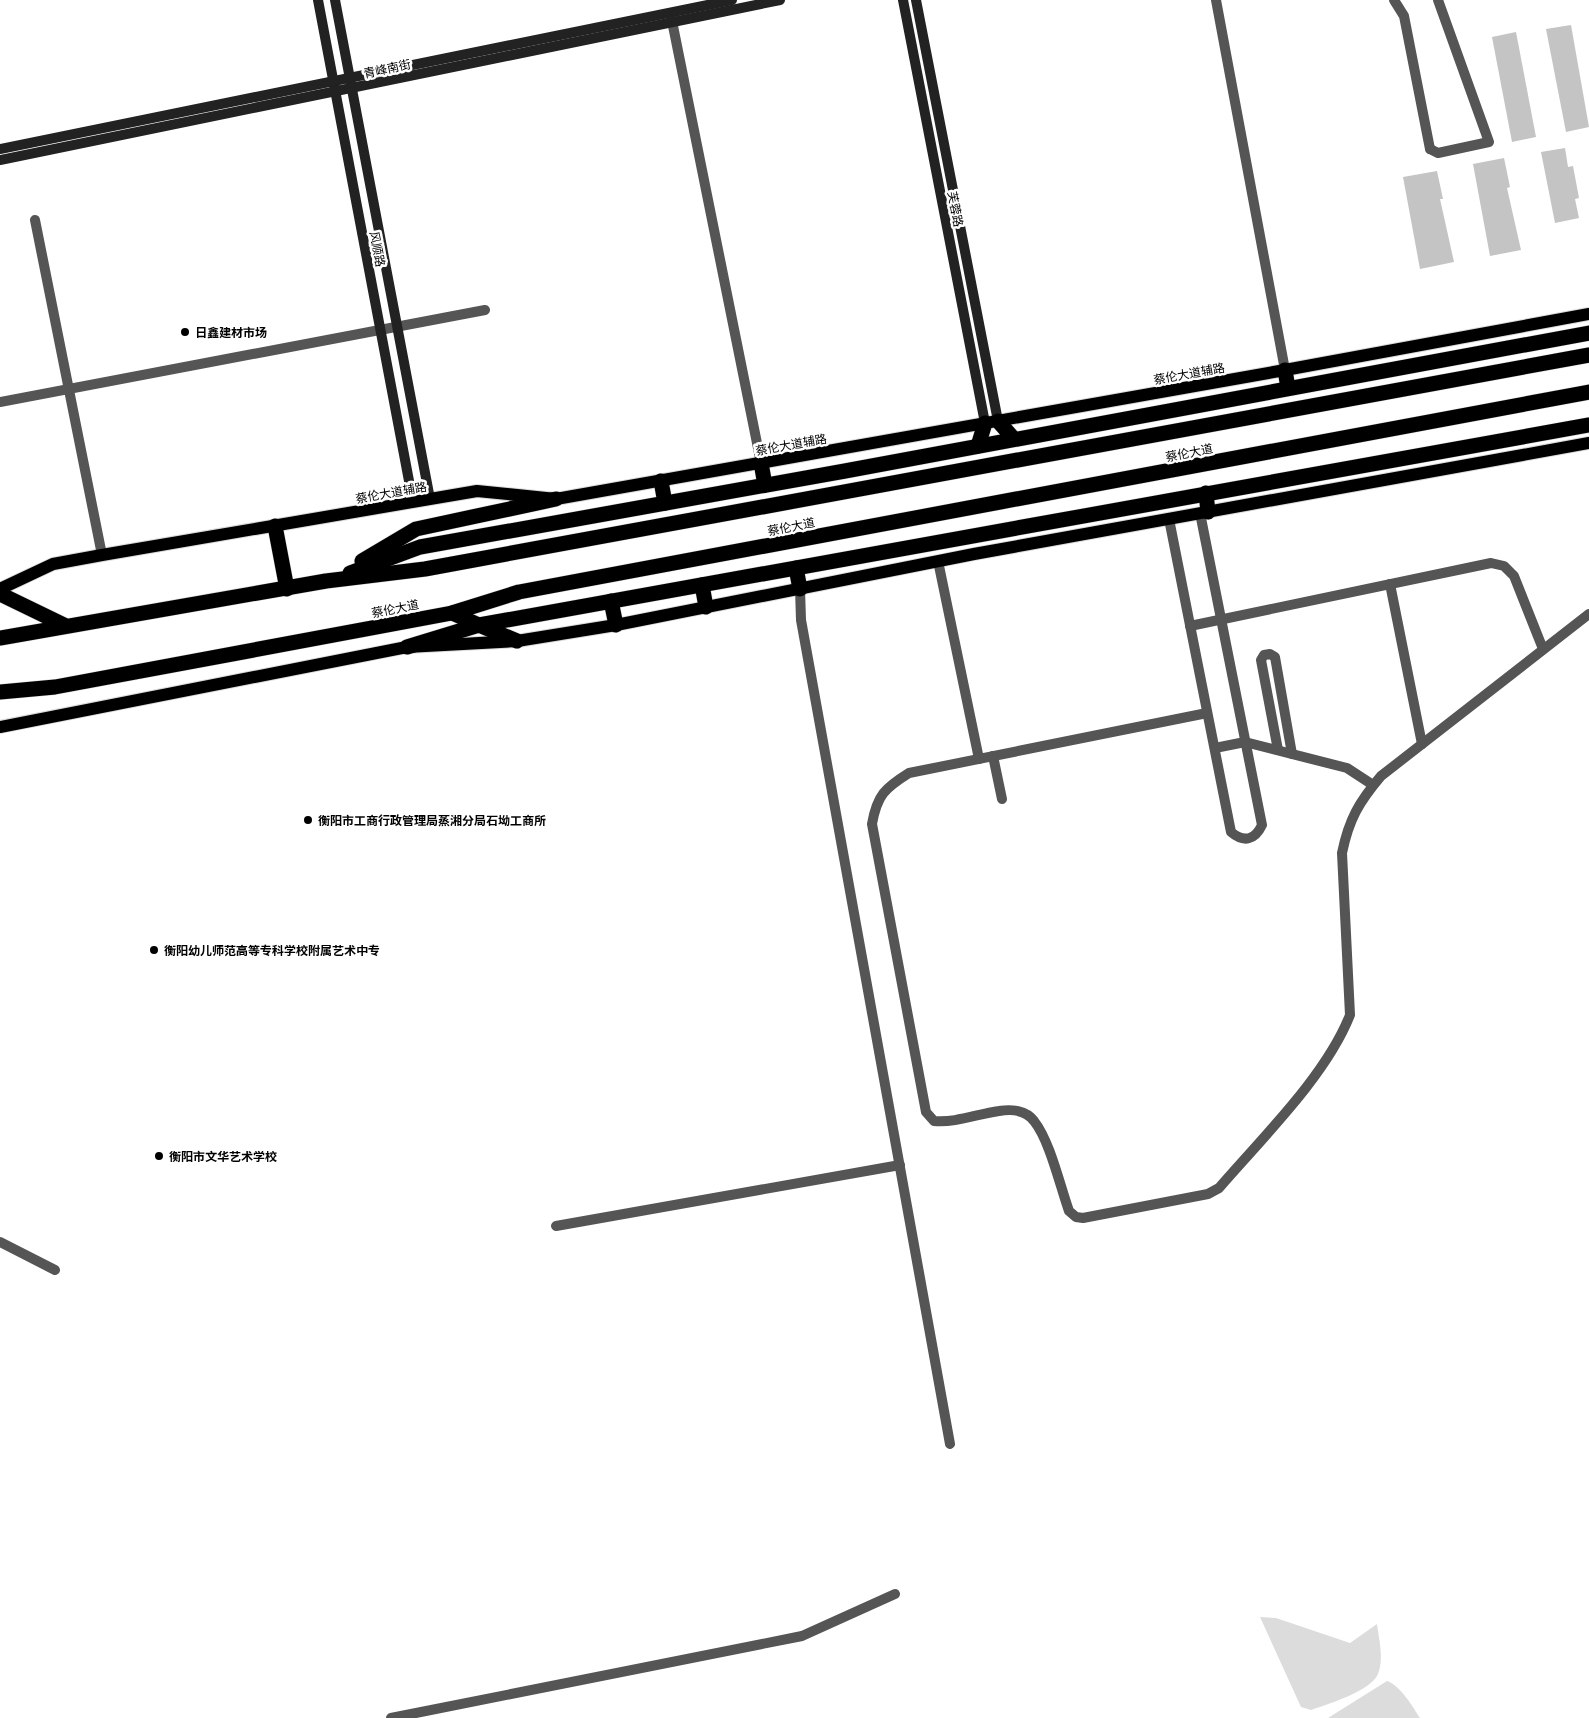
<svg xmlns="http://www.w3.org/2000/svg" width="1589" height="1718" viewBox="0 0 1589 1718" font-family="Commissioner,'Noto Sans SC',sans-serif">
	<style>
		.green { fill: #dcdcdc }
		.building { fill: #c4c4c4 }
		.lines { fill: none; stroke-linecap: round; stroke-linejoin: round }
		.primary-casing { stroke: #dbdbdb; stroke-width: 14 }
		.highway-casing { stroke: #dbdbdb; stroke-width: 16 }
		.lane { stroke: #555; stroke-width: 10 }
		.street { stroke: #555; stroke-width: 10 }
		.secondary { stroke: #222; stroke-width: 10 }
		.primary { stroke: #000; stroke-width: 12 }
		.highway { stroke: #000; stroke-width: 15 }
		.poi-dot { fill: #000; stroke: #fff; stroke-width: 2 }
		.labels { text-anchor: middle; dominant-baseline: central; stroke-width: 5; stroke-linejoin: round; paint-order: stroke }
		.street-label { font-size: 12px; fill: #000; stroke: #fff }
		.poi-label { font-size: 12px; font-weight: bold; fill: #000; stroke: #fff; text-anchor: start }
	</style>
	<rect width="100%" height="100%" fill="#fff"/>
	<g class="green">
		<path d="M 1260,1617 L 1276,1618 L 1350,1643 L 1377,1624 C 1379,1639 1384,1659 1378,1674 C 1371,1691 1328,1704 1311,1710 L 1301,1707 Z"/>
		<path d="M 1387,1681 C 1401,1686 1412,1706 1420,1718 L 1328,1718 Z"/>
	</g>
	<g class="building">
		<polygon points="1571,25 1589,127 1566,132 1546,29"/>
		<polygon points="1516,32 1536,137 1512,142 1492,37"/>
		<polygon points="1565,148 1568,167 1573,166 1579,198 1575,199 1579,218 1555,223 1541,152"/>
		<polygon points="1504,158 1510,187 1507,188 1521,250 1490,256 1473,164"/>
		<polygon points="1437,171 1443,199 1440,199 1454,262 1420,269 1403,177"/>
	</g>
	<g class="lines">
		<g class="primary-casing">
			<g id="primary">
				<polyline points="0,589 53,564 102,555 477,491 556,499 1285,370 1589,314"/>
				<polyline points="0,727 407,647 517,641 616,625 974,554 1589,443"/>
			</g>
		</g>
		<g class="highway-casing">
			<g id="highway">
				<polyline points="1285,370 1288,388"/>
				<polyline points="998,421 1014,439"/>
				<polyline points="978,446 985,423"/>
				<polyline points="761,463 765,485"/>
				<polyline points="661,481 665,503"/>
				<polyline points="1206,493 1208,512"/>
				<polyline points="275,526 287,589"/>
				<polyline points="362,561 416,529 556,499"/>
				<polyline points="796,568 800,589"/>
				<polyline points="350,573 420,547 845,471 1589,333"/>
				<polyline points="702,585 706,607"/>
				<polyline points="0,594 64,625"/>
				<polyline points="611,601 616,625"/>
				<polyline points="452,613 479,625 1589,425"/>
				<polyline points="0,638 326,581 425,569 1589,355"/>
				<polyline points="407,647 479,625 517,641"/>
				<polyline points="0,692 55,687 452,613 519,592 1589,392"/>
			</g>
		</g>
		<g class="lane">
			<polyline points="1430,149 1438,153 1489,142 1438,0"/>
			<polyline points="35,220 102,555"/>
			<polyline points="0,402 485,310"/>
		</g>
		<g class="street">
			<polyline points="1216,0 1285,370"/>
			<polyline points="1394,0 1404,16 1430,149"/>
			<polyline points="671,16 761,463"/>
			<path d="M 1169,519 L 1231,832 C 1244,843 1255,840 1262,825 L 1200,513"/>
			<polyline points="938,561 979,759"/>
			<polyline points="1390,584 1422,744"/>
			<polyline points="800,589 801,620 950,1444"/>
			<polyline points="1190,626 1491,563 1504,566 1514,576 1543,649"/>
			<path d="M 1207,713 L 909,773 C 885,788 877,795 872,824 L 926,1112 L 934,1121 C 956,1123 977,1114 999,1111 C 1011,1109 1026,1110 1034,1121 C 1050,1141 1060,1186 1069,1211 L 1076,1217 L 1083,1218 L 1208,1194 L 1219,1188 C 1262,1138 1326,1076 1350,1015 L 1342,853 C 1349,819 1359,802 1381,776 L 1589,614"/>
			<polyline points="1215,748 1245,742 1347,768 1373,785"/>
			<polyline points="1278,750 1261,660 1264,655 1270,654 1275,657 1292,754"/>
			<polyline points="993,756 1002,799"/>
			<polyline points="556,1226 900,1165"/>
			<polyline points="0,1242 55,1270"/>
			<polyline points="391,1718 802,1636 895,1594"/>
		</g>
		<g class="secondary">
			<polyline points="318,0 413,502"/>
			<polyline points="335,0 430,499"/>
			<polyline points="903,0 985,423"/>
			<polyline points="916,0 998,421"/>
			<polyline points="0,149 732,0"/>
			<polyline points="0,160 780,0"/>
		</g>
		<use href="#primary" class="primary"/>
		<use href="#highway" class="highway"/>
	</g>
	<g class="poi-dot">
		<circle cx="185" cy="332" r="5"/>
		<circle cx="308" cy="820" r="5"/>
		<circle cx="154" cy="950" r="5"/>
		<circle cx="159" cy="1156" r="5"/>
	</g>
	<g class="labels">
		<g class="street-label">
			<text transform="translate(387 68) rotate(-12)">青峰南街</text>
			<text transform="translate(956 209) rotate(79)">芙蓉路</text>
			<text transform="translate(378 249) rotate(79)">风顺路</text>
			<text transform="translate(1189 373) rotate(-10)">蔡伦大道辅路</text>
			<text transform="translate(791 444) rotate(-10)">蔡伦大道辅路</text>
			<text transform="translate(1189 452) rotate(-11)">蔡伦大道</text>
			<text transform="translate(391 492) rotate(-10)">蔡伦大道辅路</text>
			<text transform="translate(791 526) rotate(-11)">蔡伦大道</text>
			<text transform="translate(395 608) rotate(-11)">蔡伦大道</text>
		</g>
		<g class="poi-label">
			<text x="195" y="332">日鑫建材市场</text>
			<text x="318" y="820">衡阳市工商行政管理局蒸湘分局石坳工商所</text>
			<text x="164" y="950">衡阳幼儿师范高等专科学校附属艺术中专</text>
			<text x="169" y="1156">衡阳市文华艺术学校</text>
		</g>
	</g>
</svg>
